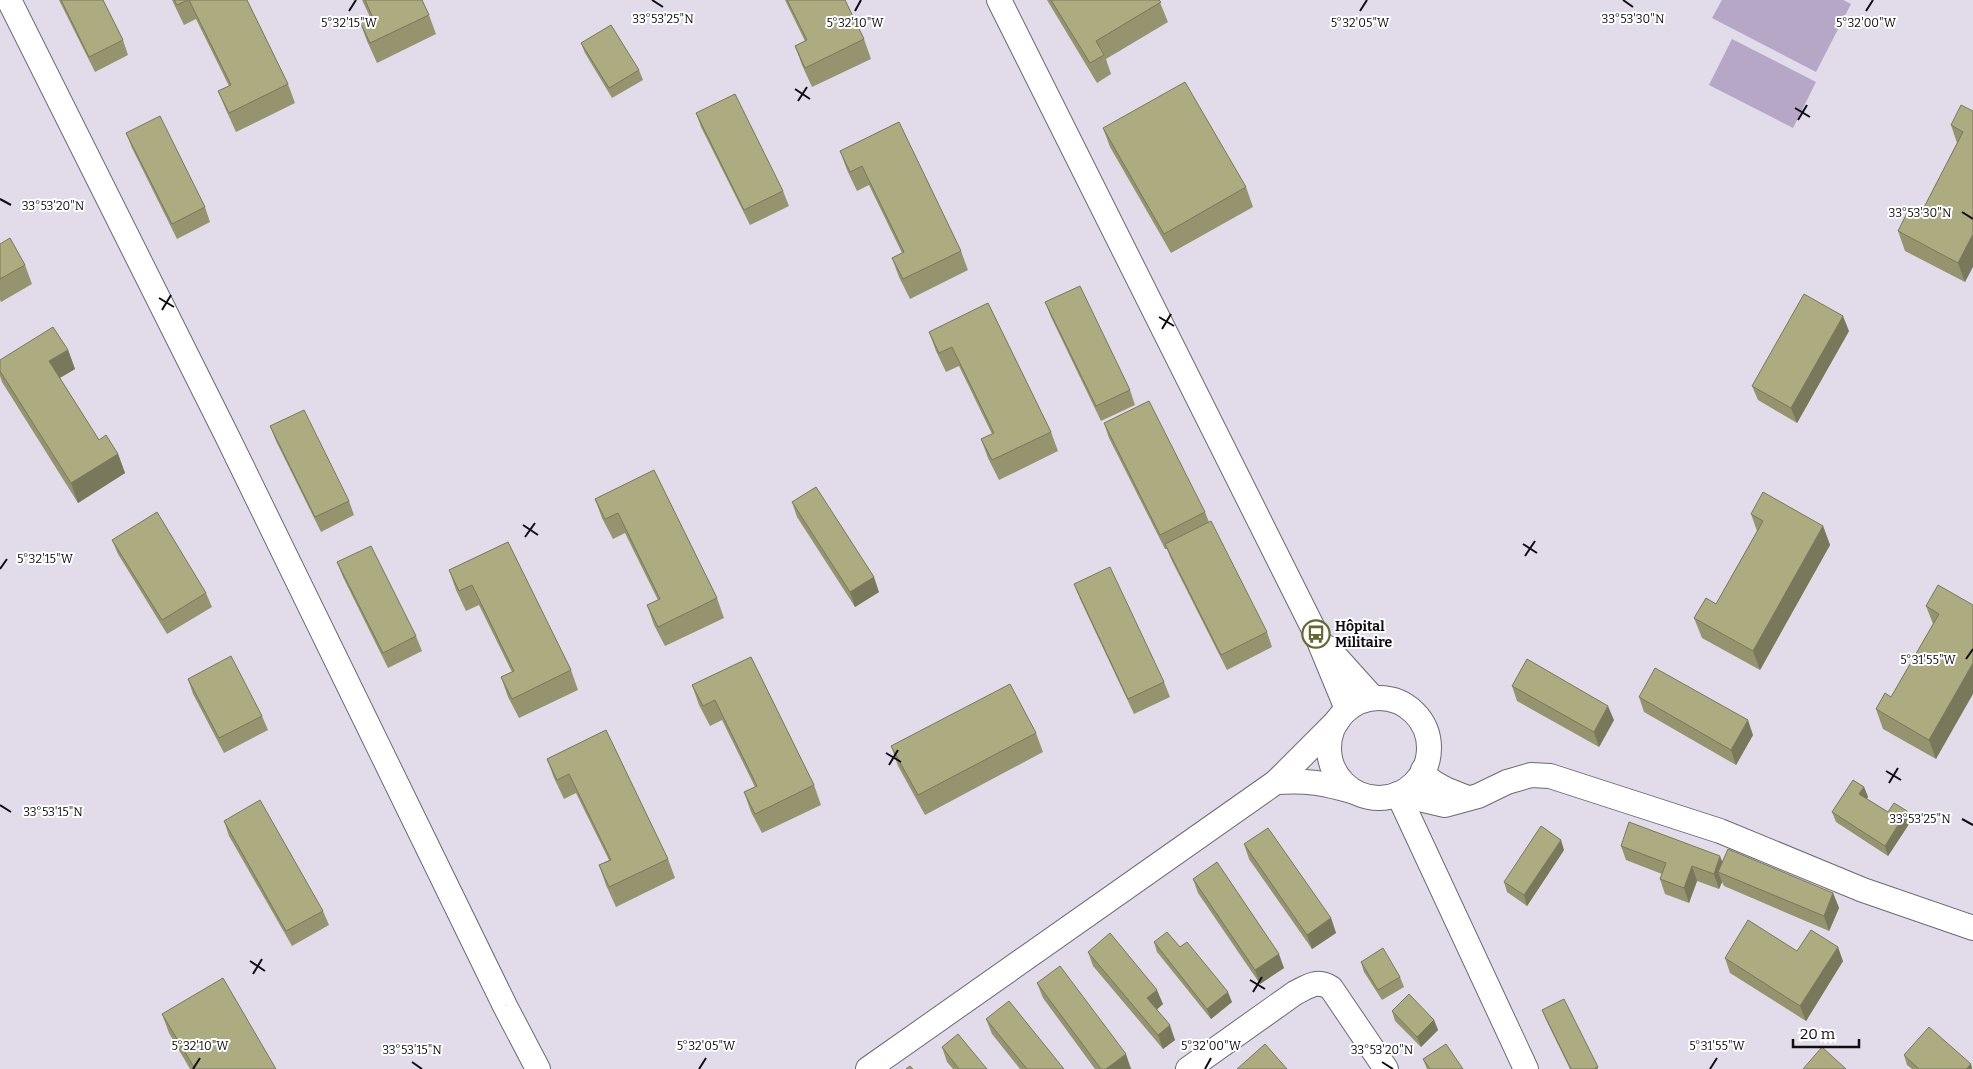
<svg xmlns="http://www.w3.org/2000/svg" width="1973" height="1069" viewBox="0 0 1973 1069" font-family="Bitter,serif">
	<style>
		.pitch { fill: #b7a7c7 }
		.lines { fill: none; stroke-linecap: round; stroke-linejoin: round }
		.minor-casing { stroke: #6f6876; stroke-width: 26 }
		.minor { stroke: #fff; stroke-width: 24 }
		.wall { fill: #95946f }
		.shaded-wall { fill: #79785a }
		.building { fill: #adac81; stroke: #79785a }
		.ticks { fill: none; stroke: #0f0d12; stroke-width: 2 }
		.labels { text-anchor: middle; dominant-baseline: central; stroke-width: 4; stroke-linejoin: round; paint-order: stroke }
		.poi-label { font-size: 14px; font-weight: bold; fill: #0f0d12; stroke: #fff; text-anchor: start }
		.ticks-label { font-size: 12px; text-anchor: middle; fill: #0f0d12; stroke: #fff; stroke-width: 4; stroke-linejoin: round; paint-order: stroke }
	</style>
	<rect width="100%" height="100%" fill="#e2dbea"/>
	<g class="pitch">
		<polygon points="1722,0 1843,0 1851,4 1816,72 1712,18"/>
		<polygon points="1732,39 1816,82 1793,128 1709,85"/>
	</g>
	<g class="lines">
		<g class="minor-casing">
			<g id="minor">
				<polyline points="9,0 227,436 505,1006 538,1069"/>
				<polyline points="999,0 1316,634 1347,709"/>
				<polyline points="1328,648 1373,698"/>
				<circle cx="1379" cy="748" r="50"/>
				<path d="M 1423,770 L 1424,775 C 1437,787 1452,792 1468,798"/>
				<path d="M 1276,782 C 1308,780 1324,783 1355,792"/>
				<polyline points="1398,794 1445,805 1478,796 1507,782 1531,775 1550,776 1720,831 1863,890 1973,928"/>
				<polyline points="1398,794 1526,1069"/>
				<polyline points="868,1069 1276,782 1338,720"/>
				<path d="M 1188,1069 L 1295,993 C 1309,986 1317,979 1331,988 L 1386,1069"/>
			</g>
		</g>
		<use href="#minor" class="minor"/>
	</g>
	<g class="wall">
		<polygon points="59,0 103,0 123,40 128,55 95,72"/>
		<polygon points="172,0 247,0 288,84 295,103 236,132 226,110 218,91 229,86 196,19 184,25"/>
		<polygon points="362,0 422,0 429,15 436,34 377,63 367,41 360,22 370,17"/>
		<polygon points="785,0 845,0 864,39 871,59 812,87 802,65 795,46 805,41"/>
		<polygon points="1047,0 1159,0 1168,22 1106,59 1111,74 1097,83"/>
		<polygon points="581,43 639,70 643,80 612,98 585,53"/>
		<polygon points="1973,111 1965,282 1905,251 1898,231 1919,217 1957,143 1951,125"/>
		<polygon points="696,113 783,191 789,206 750,225 701,127"/>
		<polygon points="899,122 961,251 968,270 910,299 899,277 892,258 902,253 869,185 857,191 847,170 840,151"/>
		<polygon points="1103,128 1246,187 1253,207 1171,253 1110,147"/>
		<polygon points="126,133 205,207 210,222 177,239 132,148"/>
		<polygon points="0,244 25,265 32,284 1,302 0,300"/>
		<polygon points="1045,302 1130,390 1135,405 1101,421 1051,317"/>
		<polygon points="988,303 1051,432 1058,451 999,480 988,458 981,439 992,434 959,366 946,372 936,351 929,332"/>
		<polygon points="1849,331 1797,423 1758,400 1752,386"/>
		<polygon points="68,350 75,369 60,378 99,440 118,454 125,473 78,503 2,382 0,376 0,360"/>
		<polygon points="1104,423 1205,512 1209,522 1267,632 1272,647 1227,670 1171,559 1167,549 1165,549 1109,438"/>
		<polygon points="270,426 349,501 354,515 321,532 276,441"/>
		<polygon points="654,470 717,598 724,618 665,646 654,625 647,605 658,600 625,533 613,539 602,518 595,499"/>
		<polygon points="792,502 879,592 855,607 797,517"/>
		<polygon points="1751,514 1823,526 1830,545 1760,670 1702,638 1694,618 1716,604 1757,531"/>
		<polygon points="112,540 206,593 212,607 167,634 118,554"/>
		<polygon points="508,542 571,670 578,690 519,718 508,697 501,677 512,672 479,605 466,611 456,590 449,570"/>
		<polygon points="337,562 416,636 422,651 388,668 343,577"/>
		<polygon points="1074,584 1164,682 1170,697 1134,714 1080,599"/>
		<polygon points="1973,605 1936,759 1883,729 1876,709 1891,697 1933,624 1926,606"/>
		<polygon points="751,657 814,785 821,805 762,833 751,812 744,792 755,787 722,720 710,726 699,705 692,685"/>
		<polygon points="188,679 262,716 268,730 224,753 193,694"/>
		<polygon points="1512,686 1614,720 1599,747 1517,701"/>
		<polygon points="1639,697 1753,735 1736,765 1644,712"/>
		<polygon points="606,730 668,859 675,878 616,907 606,885 599,865 609,860 576,793 564,799 554,778 547,759"/>
		<polygon points="1036,733 1043,752 925,815 898,766 891,746"/>
		<polygon points="1864,787 1868,797 1867,799 1888,812 1907,811 1911,821 1888,856 1836,822 1832,812"/>
		<polygon points="224,821 323,911 329,925 292,946 229,836"/>
		<polygon points="1244,844 1331,918 1336,933 1312,949 1249,859"/>
		<polygon points="1621,846 1723,862 1833,893 1839,908 1829,931 1724,886 1722,882 1719,889 1697,881 1689,903 1665,894 1660,879 1662,874 1626,860"/>
		<polygon points="1564,850 1527,906 1507,892 1504,882"/>
		<polygon points="1193,879 1284,968 1260,984 1198,893"/>
		<polygon points="1154,942 1180,947 1232,1002 1211,1019 1157,952"/>
		<polygon points="1797,951 1843,961 1806,1021 1730,973 1725,958"/>
		<polygon points="1088,952 1163,1004 1157,1009 1175,1040 1163,1049 1093,966"/>
		<polygon points="1361,962 1400,977 1404,987 1382,1000 1364,972"/>
		<polygon points="1037,983 1132,1069 1095,1069 1043,998"/>
		<polygon points="1542,1010 1598,1067 1598,1069 1570,1069 1546,1020"/>
		<polygon points="1392,1011 1434,1020 1438,1030 1421,1047 1395,1021"/>
		<polygon points="162,1014 276,1069 190,1069 169,1033"/>
		<polygon points="986,1019 1064,1069 1020,1069 992,1034"/>
		<polygon points="942,1047 987,1069 953,1069 947,1062"/>
		<polygon points="1904,1055 1971,1064 1972,1069 1912,1069 1907,1065"/>
		<polygon points="1423,1059 1463,1069 1427,1069"/>
	</g>
	<g class="shaded-wall">
		<polygon points="1973,234 1973,267 1965,282 1958,263"/>
		<polygon points="1843,316 1849,331 1797,423 1791,408"/>
		<polygon points="68,350 75,369 56,380 49,361"/>
		<polygon points="118,454 125,473 78,503 71,483"/>
		<polygon points="1823,526 1830,545 1760,670 1753,651"/>
		<polygon points="874,577 879,592 855,607 850,592"/>
		<polygon points="1973,663 1973,694 1936,759 1929,740"/>
		<polygon points="1608,706 1614,720 1599,747 1594,732"/>
		<polygon points="1748,720 1753,735 1736,765 1731,750"/>
		<polygon points="1864,787 1868,797 1863,804 1859,794"/>
		<polygon points="1907,811 1911,821 1888,856 1885,846"/>
		<polygon points="1561,840 1564,850 1527,906 1524,895"/>
		<polygon points="1720,856 1726,871 1718,872 1722,882 1719,889 1714,874"/>
		<polygon points="1692,866 1697,881 1689,903 1684,888"/>
		<polygon points="1833,893 1839,908 1829,931 1824,916"/>
		<polygon points="1331,918 1336,933 1312,949 1307,935"/>
		<polygon points="1838,947 1843,961 1806,1021 1800,1006"/>
		<polygon points="1279,954 1284,968 1260,984 1255,970"/>
		<polygon points="1157,990 1163,1004 1153,1013 1147,998"/>
		<polygon points="1228,992 1232,1002 1211,1019 1207,1009"/>
		<polygon points="1434,1020 1438,1030 1421,1047 1417,1037"/>
		<polygon points="1170,1025 1175,1040 1163,1049 1158,1035"/>
		<polygon points="1126,1054 1131,1069 1106,1069"/>
		<polygon points="1971,1064 1972,1069 1966,1069"/>
	</g>
	<g class="building">
		<polygon points="61,0 103,0 123,40 89,57"/>
		<polygon points="174,0 188,0 177,5"/>
		<polygon points="189,0 247,0 288,84 229,113 218,91 231,85"/>
		<polygon points="365,0 422,0 429,15 370,43 360,22 372,16"/>
		<polygon points="787,0 845,0 864,39 805,68 795,46 807,40"/>
		<polygon points="1051,0 1159,0 1161,2 1096,41 1104,55 1090,63"/>
		<polygon points="611,25 639,70 609,88 581,43"/>
		<polygon points="1185,82 1246,187 1164,234 1103,128"/>
		<polygon points="735,94 783,191 744,210 696,113"/>
		<polygon points="1961,105 1973,111 1973,234 1958,263 1898,231 1908,211 1919,217 1963,132 1951,125"/>
		<polygon points="160,116 205,207 172,224 126,133"/>
		<polygon points="899,122 961,251 903,279 892,258 904,252 862,166 850,172 840,151"/>
		<polygon points="10,238 25,265 0,279 0,244"/>
		<polygon points="1080,286 1130,390 1096,406 1045,302"/>
		<polygon points="1804,294 1843,316 1791,408 1752,386"/>
		<polygon points="988,303 1051,432 992,460 981,439 994,433 952,347 939,353 929,332"/>
		<polygon points="53,327 68,350 49,361 99,440 106,435 118,454 71,483 0,371 0,360"/>
		<polygon points="1149,401 1205,512 1160,535 1104,423"/>
		<polygon points="304,410 349,501 315,517 270,426"/>
		<polygon points="654,470 717,598 658,627 647,605 660,599 618,513 605,519 595,499"/>
		<polygon points="816,487 874,577 850,592 792,502"/>
		<polygon points="1763,492 1823,526 1753,651 1694,618 1706,598 1716,604 1763,521 1751,514"/>
		<polygon points="157,512 206,593 162,620 112,540"/>
		<polygon points="1211,521 1267,632 1221,655 1165,544"/>
		<polygon points="508,542 571,670 512,699 501,677 514,671 472,585 459,591 449,570"/>
		<polygon points="371,546 416,636 383,653 337,562"/>
		<polygon points="1110,567 1164,682 1128,699 1074,584"/>
		<polygon points="1938,585 1973,605 1973,663 1929,740 1876,709 1885,693 1891,697 1939,614 1926,606"/>
		<polygon points="231,656 262,716 219,738 188,679"/>
		<polygon points="751,657 814,785 755,814 744,792 757,786 715,700 703,706 692,685"/>
		<polygon points="1527,659 1608,706 1594,732 1512,686"/>
		<polygon points="1655,668 1748,720 1731,750 1639,697"/>
		<polygon points="1010,684 1036,733 918,795 891,746"/>
		<polygon points="606,730 668,859 609,887 599,865 611,860 569,774 557,780 547,759"/>
		<polygon points="1853,780 1864,787 1859,794 1888,812 1894,803 1907,811 1885,846 1832,812"/>
		<polygon points="260,800 323,911 286,931 224,821"/>
		<polygon points="1629,822 1720,856 1714,874 1692,866 1684,888 1660,879 1666,863 1621,846"/>
		<polygon points="1541,826 1561,840 1524,895 1504,882"/>
		<polygon points="1268,828 1331,918 1307,935 1244,844"/>
		<polygon points="1728,849 1833,893 1824,916 1718,872"/>
		<polygon points="1217,862 1279,954 1255,970 1193,879"/>
		<polygon points="1748,920 1797,951 1811,930 1838,947 1800,1006 1725,958"/>
		<polygon points="1167,932 1180,947 1187,942 1228,992 1207,1009 1154,942"/>
		<polygon points="1110,933 1157,990 1147,998 1170,1025 1158,1035 1088,952"/>
		<polygon points="1383,948 1400,977 1378,990 1361,962"/>
		<polygon points="1060,966 1126,1054 1106,1069 1101,1069 1037,983"/>
		<polygon points="223,978 276,1069 195,1069 162,1014"/>
		<polygon points="1409,994 1434,1020 1417,1037 1392,1011"/>
		<polygon points="1564,999 1598,1067 1593,1069 1571,1069 1542,1010"/>
		<polygon points="1009,1001 1064,1069 1027,1069 986,1019"/>
		<polygon points="1929,1027 1971,1064 1966,1069 1919,1069 1904,1055"/>
		<polygon points="958,1034 987,1069 959,1069 942,1047"/>
		<polygon points="1265,1044 1287,1069 1237,1069"/>
		<polygon points="1446,1044 1463,1069 1430,1069 1423,1059"/>
		<polygon points="1822,1047 1846,1069 1803,1069"/>
		<polygon points="910,1066 913,1069 906,1069"/>
	</g>
	<path class="ticks" d="M 652,0 L 663,7M 1623,0 L 1633,7M 349,11 L 356,0M 855,11 L 861,0M 1360,11 L 1367,0M 1866,11 L 1873,0M 795,89 L 810,99M 798,101 L 807,87M 1795,108 L 1810,117M 1798,120 L 1807,105M 0,199 L 11,205M 1962,212 L 1973,219M 159,298 L 174,307M 162,310 L 171,295M 1159,317 L 1174,326M 1162,329 L 1171,314M 523,525 L 538,535M 525,537 L 535,523M 1523,544 L 1537,553M 1525,556 L 1535,541M 0,569 L 7,559M 1966,659 L 1973,649M 886,753 L 901,762M 889,765 L 898,750M 1886,771 L 1901,780M 1889,783 L 1898,768M 0,805 L 11,812M 1962,819 L 1973,825M 250,961 L 265,971M 253,974 L 262,959M 1250,980 L 1265,989M 1253,992 L 1262,977M 412,1062 L 422,1069M 1382,1062 L 1393,1069M 193,1069 L 200,1058M 699,1069 L 706,1058M 1205,1069 L 1211,1058M 1710,1069 L 1717,1058"/>
	<defs>
		<g id="bus-ring" transform="scale(1.4375)"><circle r="9.5" fill="#fff" stroke="#676532" stroke-width="1.5"/><path d="M-5-6H5V4H4V6H2V4H-2V6H-4V4H-5ZM-3.5-4V0h7V-4ZM-3.5 1.2v1.5H-2V1.2ZM2 1.2v1.5H3.5V1.2Z" fill="#676532"/></g>
	</defs>
	<g fill-rule="evenodd">
		<use href="#bus-ring" x="1316" y="634"/>
	</g>
	<g class="labels">
		<g class="poi-label">
			<text x="1335" y="626">Hôpital<tspan x="1335" dy="16">Militaire</tspan></text>
		</g>
	</g>
	<g class="ticks-label">
		<text x="1633" y="23">33°53'30"N</text>
		<text x="663" y="23">33°53'25"N</text>
		<text x="349" y="27">5°32'15"W</text>
		<text x="855" y="27">5°32'10"W</text>
		<text x="1360" y="27">5°32'05"W</text>
		<text x="1866" y="27">5°32'00"W</text>
		<text x="53" y="210">33°53'20"N</text>
		<text x="1920" y="217">33°53'30"N</text>
		<text x="45" y="563">5°32'15"W</text>
		<text x="1928" y="664">5°31'55"W</text>
		<text x="53" y="816">33°53'15"N</text>
		<text x="1920" y="823">33°53'25"N</text>
		<text x="200" y="1050">5°32'10"W</text>
		<text x="706" y="1050">5°32'05"W</text>
		<text x="1211" y="1050">5°32'00"W</text>
		<text x="1717" y="1050">5°31'55"W</text>
		<text x="412" y="1054">33°53'15"N</text>
		<text x="1382" y="1054">33°53'20"N</text>
	</g>
	<path d="M1793 1039v8h66v-8" fill="none" stroke="#0f0d12" stroke-width="2.5"/>
	<text x="1800" y="1039" font-size="15" fill="#0f0d12" stroke="#ffffff" stroke-width="4" paint-order="stroke">20 m</text>
</svg>
